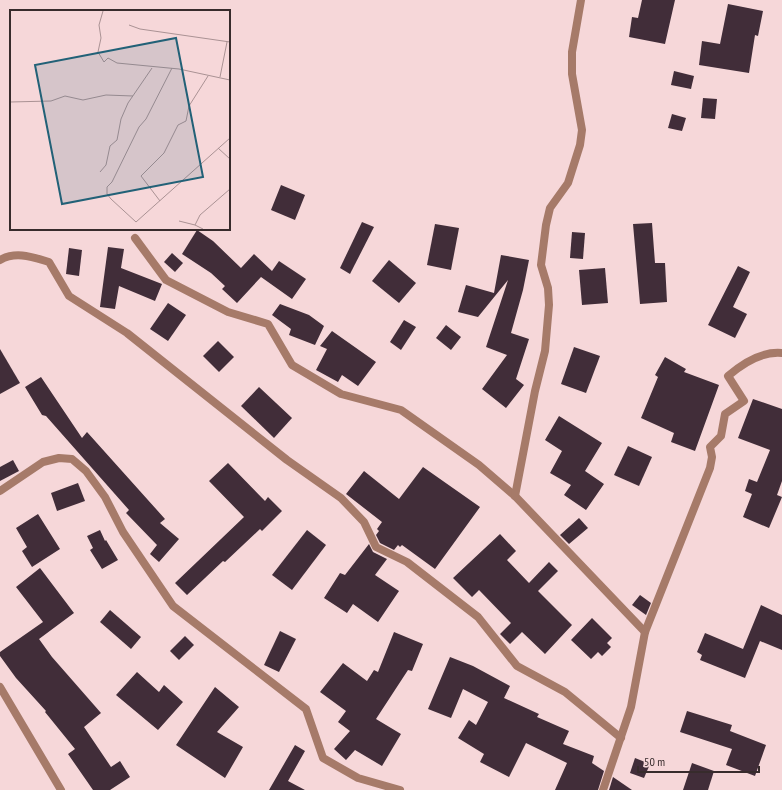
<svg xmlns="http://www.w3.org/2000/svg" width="782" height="790" viewBox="0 0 782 790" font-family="'PT Sans Narrow',sans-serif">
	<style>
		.building { fill: #412d39 }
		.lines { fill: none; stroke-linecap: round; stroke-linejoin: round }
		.street { stroke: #a67a69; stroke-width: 8 }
		.inset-road { fill: none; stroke: #aa9294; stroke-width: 1 }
		.view { fill: #226177; fill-opacity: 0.15; stroke: #226177; stroke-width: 2 }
		.inset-edge { fill: none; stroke: #372b2c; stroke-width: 2 }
	</style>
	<rect width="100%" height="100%" fill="#f6d7d9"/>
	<g class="building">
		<polygon points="642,0 675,0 665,44 629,37 632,17 638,18"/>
		<polygon points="728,4 763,11 758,36 755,35 749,73 699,65 702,41 720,44"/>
		<polygon points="674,71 694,76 691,89 671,85"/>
		<polygon points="703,98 717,99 715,119 701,118"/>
		<polygon points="672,114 686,118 682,131 668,128"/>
		<polygon points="281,185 305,195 295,220 271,210"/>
		<polygon points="362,222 374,227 350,274 340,268"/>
		<polygon points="652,223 655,263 665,263 667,302 640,304 633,224"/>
		<polygon points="435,224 459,228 451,270 427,265"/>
		<polygon points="197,230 213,241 241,268 254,254 272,271 279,261 306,279 292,299 261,277 237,303 222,289 225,286 211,273 182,254"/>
		<polygon points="572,232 585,233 583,259 570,258"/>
		<polygon points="108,247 124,249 121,268 162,284 155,301 119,286 115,309 100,307"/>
		<polygon points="69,248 82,250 79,276 66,274"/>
		<polygon points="172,253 183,263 175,272 164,262"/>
		<polygon points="501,255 529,260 523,290 511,333 529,339 516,379 524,385 506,408 482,389 507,355 486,347 508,280 478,317 458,312 466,285 494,293"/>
		<polygon points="389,260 416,283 399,303 372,281"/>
		<polygon points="738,266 750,272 733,307 747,314 735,338 708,325"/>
		<polygon points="605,268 608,303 582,305 579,270"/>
		<polygon points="168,303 186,315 168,341 150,329"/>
		<polygon points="280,304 309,315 324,326 315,345 289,335 291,329 272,315"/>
		<polygon points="404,320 416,327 401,350 390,342"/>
		<polygon points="446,325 461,337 451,350 436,338"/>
		<polygon points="332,331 376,362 358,386 342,375 338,382 316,370 327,349 320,346"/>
		<polygon points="218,341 234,357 219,372 203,356"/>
		<polygon points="574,347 600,356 586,393 561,384"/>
		<polygon points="0,349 20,383 0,394"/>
		<polygon points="665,357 686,369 684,372 719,385 695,451 671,442 674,433 641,418 658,377 655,375"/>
		<polygon points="41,377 82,438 87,432 165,519 160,523 179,539 159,562 150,554 157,545 126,513 129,510 46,416 42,415 25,387"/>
		<polygon points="259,387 292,418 274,438 241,406"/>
		<polygon points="753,399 782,409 782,481 777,495 782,497 769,528 743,517 752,494 745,491 749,479 757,482 770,450 738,438"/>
		<polygon points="559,416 602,443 585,471 604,484 586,510 564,495 571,485 550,473 562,451 545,440"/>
		<polygon points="628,446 652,457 639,486 614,475"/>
		<polygon points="13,460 19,471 0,481 0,467"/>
		<polygon points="228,463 265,501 268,497 282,511 262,531 260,529 225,562 223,561 187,595 175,583 244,517 209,481"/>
		<polygon points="423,467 480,507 435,569 402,545 400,547 398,545 394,550 380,543 376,535 379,531 377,529 382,522 346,494 364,471 399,499"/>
		<polygon points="78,483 85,501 57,511 51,493"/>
		<polygon points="38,514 60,549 32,567 22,551 27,547 16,528"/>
		<polygon points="579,518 588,528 569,544 560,535"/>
		<polygon points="100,530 105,541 106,540 118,560 102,569 90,550 93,548 87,536"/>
		<polygon points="307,530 326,545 292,590 272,575"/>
		<polygon points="500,534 516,551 507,560 529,583 549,562 558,571 538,591 572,625 545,654 522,632 510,644 500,634 511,623 479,590 472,597 453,578"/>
		<polygon points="369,544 373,552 387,559 375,575 399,591 378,622 353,604 347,613 324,598 340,573 345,575"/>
		<polygon points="40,568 74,613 39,639 52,657 101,713 84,727 111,767 120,761 130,777 110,790 93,790 68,754 75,749 45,712 46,711 16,678 0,656 0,652 43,622 16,587"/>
		<polygon points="640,595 651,603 646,615 632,605"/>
		<polygon points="761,605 782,615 782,650 760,641 745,678 700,660 702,655 697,652 705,633 743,649"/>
		<polygon points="110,610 141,637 131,649 100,622"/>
		<polygon points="592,618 612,638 607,643 611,647 602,656 598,652 591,659 571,640"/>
		<polygon points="280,631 296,639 279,672 264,665"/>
		<polygon points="394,632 423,644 412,671 408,670 376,719 401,734 382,766 355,750 346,760 334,749 350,731 338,722 346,711 320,692 343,663 367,681 374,670 378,672"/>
		<polygon points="185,636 194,645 179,660 170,651"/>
		<polygon points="450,657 473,666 510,686 504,698 539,714 537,717 569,731 563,744 594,756 592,763 604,771 598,790 555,790 567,763 526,743 509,777 480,762 484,754 458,738 469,720 476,725 488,702 463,689 451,718 428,709"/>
		<polygon points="137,672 159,692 164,685 183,702 158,730 116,695"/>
		<polygon points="215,687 239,707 217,732 243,747 225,778 176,745"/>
		<polygon points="687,711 732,725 730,731 766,745 755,776 726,765 732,749 680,732"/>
		<polygon points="295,745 305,751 288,781 305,790 269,790"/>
		<polygon points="635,758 650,764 644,778 630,773"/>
		<polygon points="692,763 714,771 708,790 683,790"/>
		<polygon points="613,777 632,790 609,790"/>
	</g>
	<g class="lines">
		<g class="street">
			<polyline points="135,238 166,280 228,312 268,324 292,365 341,394 401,410 479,465 515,496 645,632"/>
			<path d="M 0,260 C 16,251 32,257 49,262 L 69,296 L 127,333 L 287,460 L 341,498 L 364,522 L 376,547 L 407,562 L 478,617 L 517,666 L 565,692 L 621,738"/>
			<polyline points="0,491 43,462 59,458 72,459 86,471 105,497 123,532 173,606 306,709 323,758 358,778 400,790"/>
			<polyline points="515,496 535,391 545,351 549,305 548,288 541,265 546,225 550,208 568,183 580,145 582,130 572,74 572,52 581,0"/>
			<polyline points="0,687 61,790"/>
			<path d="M 603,790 L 631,707 L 645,632 L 710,468 L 712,457 L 710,447 L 721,436 L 725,414 L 744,401 L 728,376 C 743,363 761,351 782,353"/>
		</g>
	</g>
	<g transform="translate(10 10)">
		<rect width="220" height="220" fill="#f6d7d9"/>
		<path class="inset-road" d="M 93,1 L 89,15 L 91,28 L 88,42 L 94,52 L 98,48 L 107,53 L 169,59 L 220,70M 119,15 L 130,19 L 220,32M 162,58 L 136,109 L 129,117 L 102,172 L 97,177 L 97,184 L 101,189 L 126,212 L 220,128M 210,67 L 217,32M 0,92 L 41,91 L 55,86 L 73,90 L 96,85 L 123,86M 208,138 L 220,149M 90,162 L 96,155 L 100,136 L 107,130 L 111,109 L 118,93 L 142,58M 150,191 L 131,166 L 154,143 L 168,115 L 176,111 L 179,96 L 198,66M 169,211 L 185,215 L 193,219M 185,215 L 190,205 L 220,179"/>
		<path class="view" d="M 166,28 L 193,167 L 52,194 L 25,55 Z"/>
		<rect width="220" height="220" class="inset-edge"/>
	</g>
	<path d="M638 766v6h121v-6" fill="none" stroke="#372b2c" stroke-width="2"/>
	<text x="644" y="766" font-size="12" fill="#372b2c" stroke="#f6d7d9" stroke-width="3" paint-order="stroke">50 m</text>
</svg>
